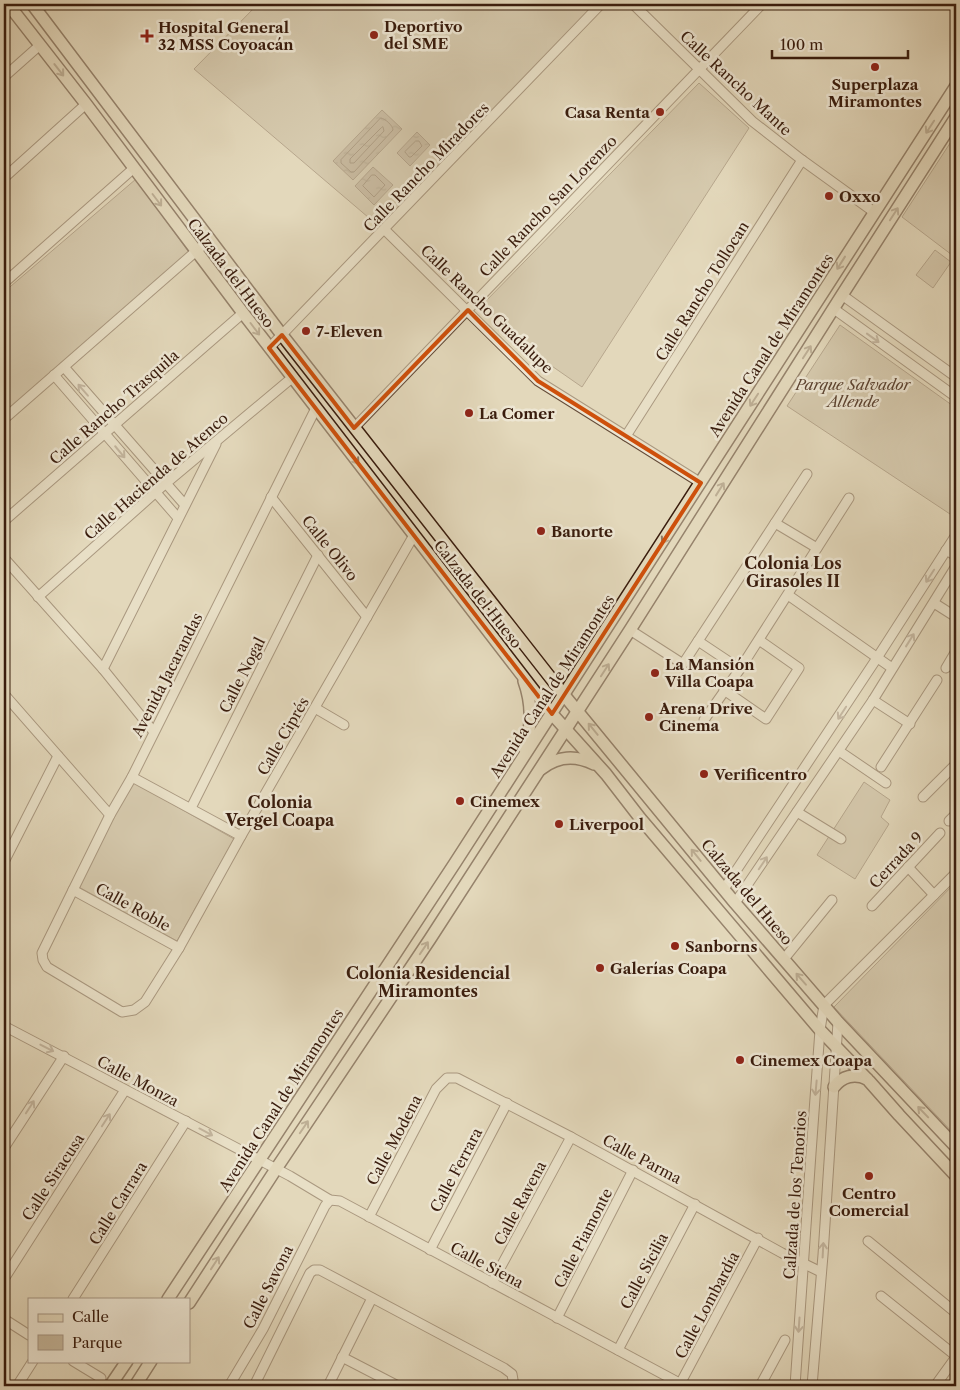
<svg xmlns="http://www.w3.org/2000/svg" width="960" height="1390" viewBox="0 0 960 1390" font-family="'Libre Caslon Text',serif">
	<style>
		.green { fill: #c6b89d; stroke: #806a55 }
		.water { fill: url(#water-ripples); stroke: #7c6652 }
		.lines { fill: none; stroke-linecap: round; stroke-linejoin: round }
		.shore { stroke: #715a46; stroke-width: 1 }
		.minor-casing { stroke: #644b38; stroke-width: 11 }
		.major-casing { stroke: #391c0d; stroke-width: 14 }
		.minor { stroke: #ede6d3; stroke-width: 9 }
		.major { stroke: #e3d8bb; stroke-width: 11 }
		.oneway { stroke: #8e7a64 }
		.oneway2 { stroke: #9c8b7a }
		.marked { fill: none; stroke: #ce500c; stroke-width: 4; stroke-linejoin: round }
		.poi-dot { fill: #8f2418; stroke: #ede6d3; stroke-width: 2 }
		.labels { text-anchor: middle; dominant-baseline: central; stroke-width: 5; stroke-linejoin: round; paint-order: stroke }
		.poi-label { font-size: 15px; font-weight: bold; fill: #391c0d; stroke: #ede6d3; text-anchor: start }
		.street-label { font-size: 15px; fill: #391c0d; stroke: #ede6d3 }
		.park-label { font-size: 15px; font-style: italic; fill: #5c4331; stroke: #ede6d3 }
		.neighbourhood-label { font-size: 16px; font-weight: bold; fill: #391c0d; stroke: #ede6d3 }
	</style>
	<defs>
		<pattern id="water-ripples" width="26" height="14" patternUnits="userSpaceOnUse" patternTransform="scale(1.25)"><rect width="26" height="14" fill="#a99880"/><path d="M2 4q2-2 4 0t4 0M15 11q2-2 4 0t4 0" fill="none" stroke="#8b7b67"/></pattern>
	</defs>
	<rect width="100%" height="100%" fill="#e3d8bb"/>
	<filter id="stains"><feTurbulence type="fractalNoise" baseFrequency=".004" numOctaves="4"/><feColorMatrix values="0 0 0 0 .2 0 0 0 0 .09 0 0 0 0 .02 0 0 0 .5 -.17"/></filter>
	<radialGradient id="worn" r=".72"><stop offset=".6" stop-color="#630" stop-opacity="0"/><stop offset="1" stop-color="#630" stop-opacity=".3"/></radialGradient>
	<g class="green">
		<polygon points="258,4 598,4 382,229 194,69"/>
		<polygon points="699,83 749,128 582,387 536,355 483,304"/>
		<polygon points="956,134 956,258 902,217"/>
		<polygon points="136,179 190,254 4,415 4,292"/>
		<polygon points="935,250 951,262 933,288 916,275"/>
		<polygon points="840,325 956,408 956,511 953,516 787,406"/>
		<polygon points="130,780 234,839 177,941 77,886"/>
		<polygon points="864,782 890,800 881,817 889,824 855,879 817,855"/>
		<polygon points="956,882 956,1136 834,1007"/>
	</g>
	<g class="water">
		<polygon points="382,110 402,129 353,180 333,161"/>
		<polygon points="417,132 430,145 410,166 397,153"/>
		<polygon points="373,167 393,185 374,205 355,186"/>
	</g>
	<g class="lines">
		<g class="shore">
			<path d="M 381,118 C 386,119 393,126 393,130 L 354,172 L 351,172 L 341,163 L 341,160 Z"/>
			<polygon points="383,127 384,131 354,163 350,163 350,159 381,128"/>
			<polygon points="416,141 419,141 422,146 411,157 409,157 405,152"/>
			<polygon points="372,175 375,175 385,185 374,197 363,186"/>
		</g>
		<g class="minor-casing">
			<g id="minor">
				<polyline points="633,4 752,121 802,160 874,212"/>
				<polyline points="4,77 40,45"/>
				<polyline points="4,178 86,104"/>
				<polyline points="385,230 538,381 701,483"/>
				<polyline points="4,283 134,168"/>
				<polyline points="842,295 956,377"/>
				<polyline points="834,309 956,397"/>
				<polyline points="269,348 601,4"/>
				<polyline points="64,367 185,505"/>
				<polyline points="54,375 178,518"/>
				<polyline points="316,408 132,777 110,815 42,953 43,960 47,967 122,1012 134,1010 145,1002 179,948 241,836 414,535"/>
				<polyline points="4,419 210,239"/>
				<polyline points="354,428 762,4"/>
				<polyline points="626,436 802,160"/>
				<polyline points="271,497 367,617"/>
				<polyline points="4,521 243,313"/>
				<polyline points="775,523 817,548"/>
				<polyline points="946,550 956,556"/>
				<polyline points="4,558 103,669 153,731"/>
				<polyline points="788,595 892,668"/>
				<polyline points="38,597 165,484 293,377"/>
				<polyline points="934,603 956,617"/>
				<polyline points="630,630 683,664 807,474"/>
				<polyline points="698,641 740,669"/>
				<polyline points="946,668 956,651"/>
				<polyline points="103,669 216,444"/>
				<polyline points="724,690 766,719 799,668 759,640"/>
				<polyline points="4,694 110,815"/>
				<polyline points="873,700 910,724"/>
				<polyline points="315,708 344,725"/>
				<polyline points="704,720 740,669 849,498"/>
				<polyline points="839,751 886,783"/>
				<polyline points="881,767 937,680"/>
				<polyline points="132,777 241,836"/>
				<polyline points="923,797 956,764"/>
				<polyline points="191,808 318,555"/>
				<polyline points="797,812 841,839"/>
				<polyline points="949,821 956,814"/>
				<polyline points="4,862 58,756"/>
				<polyline points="908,867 934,895"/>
				<polyline points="724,889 877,658 956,535"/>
				<polyline points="73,890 179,948"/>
				<polyline points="735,903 873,700 956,566"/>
				<polyline points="872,906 940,833"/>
				<polyline points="784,959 832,900"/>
				<polyline points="4,1026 290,1176 330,1200 340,1201 685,1386"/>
				<polyline points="4,1148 64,1056"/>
				<polyline points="369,1217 436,1089 447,1078 457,1078 571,1137 782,1253 821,1272"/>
				<polyline points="868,1241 956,1313"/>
				<polyline points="430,1250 507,1103"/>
				<polyline points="4,1279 125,1090"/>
				<polyline points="492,1283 571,1137"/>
				<polyline points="881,1296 956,1356"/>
				<polyline points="73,1299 186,1121"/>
				<polyline points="557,1318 633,1170"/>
				<polyline points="4,1319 29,1335"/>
				<polyline points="618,1350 695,1204"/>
				<polyline points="342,1357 398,1386"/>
				<polyline points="73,1361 101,1378"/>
				<polyline points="680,1384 758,1238"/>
				<polyline points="17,1386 33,1361"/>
				<polyline points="229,1386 263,1329 325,1206 330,1200"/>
				<polyline points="254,1386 310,1273 314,1270 320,1270 504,1368 512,1374 514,1386"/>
				<polyline points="328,1386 372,1298"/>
				<polyline points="760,1386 785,1340"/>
				<polyline points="795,1386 811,1153 820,1030 824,1005 956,873"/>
				<polyline points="812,1386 823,1255 838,1022"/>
				<polyline points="935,1386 956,1357"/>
			</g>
		</g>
		<g class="major-casing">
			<g id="major">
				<polyline points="8,4 86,104 243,313 552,714 606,774 640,818 820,1030 869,1081 899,1115 956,1176"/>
				<polyline points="32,4 282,335 564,695 735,903 838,1022 956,1147"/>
				<path d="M 524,681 C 532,703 532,726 525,749"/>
				<path d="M 541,769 C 557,756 576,755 594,764"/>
				<path d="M 834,1087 C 842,1076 855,1073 867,1079"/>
				<polyline points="168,1299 455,863 956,86"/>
				<polyline points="189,1303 276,1169 430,939 630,630 842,295 956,117"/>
				<polyline points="110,1386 127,1361"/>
				<polyline points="135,1386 151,1361"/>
			</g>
		</g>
		<use href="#minor" class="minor"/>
		<use href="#major" class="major"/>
	</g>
	<defs><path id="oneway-shaft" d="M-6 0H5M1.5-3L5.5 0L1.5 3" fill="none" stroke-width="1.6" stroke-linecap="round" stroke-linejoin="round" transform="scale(1.25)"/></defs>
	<g class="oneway">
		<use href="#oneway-shaft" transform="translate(59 70) rotate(52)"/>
		<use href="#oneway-shaft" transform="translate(930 127) rotate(123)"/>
		<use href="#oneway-shaft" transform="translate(157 200) rotate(53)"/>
		<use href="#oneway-shaft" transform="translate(894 214) rotate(-57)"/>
		<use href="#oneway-shaft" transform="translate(841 263) rotate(122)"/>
		<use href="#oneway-shaft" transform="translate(255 329) rotate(53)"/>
		<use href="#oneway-shaft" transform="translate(807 352) rotate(-57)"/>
		<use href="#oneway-shaft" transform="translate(754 400) rotate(123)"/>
		<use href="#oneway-shaft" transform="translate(354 458) rotate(52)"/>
		<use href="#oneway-shaft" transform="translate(720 489) rotate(-58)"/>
		<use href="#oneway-shaft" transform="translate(666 537) rotate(123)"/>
		<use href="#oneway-shaft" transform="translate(605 670) rotate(-57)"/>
		<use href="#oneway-shaft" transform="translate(593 729) rotate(-129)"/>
		<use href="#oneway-shaft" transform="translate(696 855) rotate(-129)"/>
		<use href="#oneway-shaft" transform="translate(424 948) rotate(-56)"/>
		<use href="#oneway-shaft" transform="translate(801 979) rotate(-131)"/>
		<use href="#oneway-shaft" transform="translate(923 1112) rotate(-134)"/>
		<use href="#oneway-shaft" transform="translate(304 1127) rotate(-56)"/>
		<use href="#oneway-shaft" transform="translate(215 1263) rotate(-57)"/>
	</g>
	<g class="oneway2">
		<use href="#oneway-shaft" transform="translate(873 338) rotate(36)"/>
		<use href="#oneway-shaft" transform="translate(83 390) rotate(-131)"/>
		<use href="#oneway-shaft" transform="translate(120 452) rotate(50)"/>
		<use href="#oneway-shaft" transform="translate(930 576) rotate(123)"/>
		<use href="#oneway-shaft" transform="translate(910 640) rotate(-58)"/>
		<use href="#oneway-shaft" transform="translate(842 713) rotate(123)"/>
		<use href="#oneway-shaft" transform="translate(763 863) rotate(-56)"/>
		<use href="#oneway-shaft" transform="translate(47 1048) rotate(27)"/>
		<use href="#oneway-shaft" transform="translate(816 1088) rotate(95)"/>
		<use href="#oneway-shaft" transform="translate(30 1107) rotate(-57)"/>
		<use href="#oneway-shaft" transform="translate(106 1120) rotate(-57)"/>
		<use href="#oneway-shaft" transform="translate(206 1132) rotate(28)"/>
		<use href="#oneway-shaft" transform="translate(823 1250) rotate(-87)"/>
		<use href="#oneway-shaft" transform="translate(799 1325) rotate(94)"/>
	</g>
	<path d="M0 0H960V1390H0ZM 468,310 L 538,381 L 701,483 L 552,714 L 269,348 L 282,335 L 354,428 Z" fill="#e3d8bb" fill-opacity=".55" fill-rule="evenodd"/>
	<path class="marked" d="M 468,310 L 538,381 L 701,483 L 552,714 L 269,348 L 282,335 L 354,428 Z"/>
	<g class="poi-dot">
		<circle cx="374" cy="35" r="5"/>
		<path d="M144.5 28.5h5v5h5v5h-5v5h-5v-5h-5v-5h5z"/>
		<circle cx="875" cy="67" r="5"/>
		<circle cx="660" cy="112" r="5"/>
		<circle cx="829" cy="196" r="5"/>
		<circle cx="306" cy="331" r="5"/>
		<circle cx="469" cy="413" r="5"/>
		<circle cx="541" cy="531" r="5"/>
		<circle cx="655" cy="673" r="5"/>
		<circle cx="649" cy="717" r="5"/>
		<circle cx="704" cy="774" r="5"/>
		<circle cx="460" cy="801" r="5"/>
		<circle cx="559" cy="824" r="5"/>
		<circle cx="675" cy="946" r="5"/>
		<circle cx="600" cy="968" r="5"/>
		<circle cx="740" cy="1060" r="5"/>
		<circle cx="869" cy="1176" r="5"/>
	</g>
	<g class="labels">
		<g class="poi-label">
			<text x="384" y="26">Deportivo<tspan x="384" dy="17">del SME</tspan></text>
			<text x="158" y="27">Hospital General<tspan x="158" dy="17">32 MSS Coyoacán</tspan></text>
			<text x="875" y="84" text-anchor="middle">Superplaza<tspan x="875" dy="17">Miramontes</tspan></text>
			<text x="650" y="112" text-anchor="end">Casa Renta</text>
			<text x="839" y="196">Oxxo</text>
			<text x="316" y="331">7-Eleven</text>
			<text x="479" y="413">La Comer</text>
			<text x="551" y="531">Banorte</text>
			<text x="665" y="664">La Mansión<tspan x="665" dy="17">Villa Coapa</tspan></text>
			<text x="659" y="708">Arena Drive<tspan x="659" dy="17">Cinema</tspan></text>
			<text x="714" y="774">Verificentro</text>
			<text x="470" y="801">Cinemex</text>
			<text x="569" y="824">Liverpool</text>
			<text x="685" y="946">Sanborns</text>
			<text x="610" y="968">Galerías Coapa</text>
			<text x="750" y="1060">Cinemex Coapa</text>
			<text x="869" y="1193" text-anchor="middle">Centro<tspan x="869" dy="17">Comercial</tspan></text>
		</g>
		<g class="street-label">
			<text transform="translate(736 83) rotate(43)">Calle Rancho Mante</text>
			<text transform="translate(426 167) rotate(-46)">Calle Rancho Miradores</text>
			<text transform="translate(548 206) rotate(-46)">Calle Rancho San Lorenzo</text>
			<text transform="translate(231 273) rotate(53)">Calzada del Hueso</text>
			<text transform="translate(702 291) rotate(-58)">Calle Rancho Tollocan</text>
			<text transform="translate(487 309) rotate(44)">Calle Rancho Guadalupe</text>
			<text transform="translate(771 345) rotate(-57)">Avenida Canal de Miramontes</text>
			<text transform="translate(114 407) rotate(-41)">Calle Rancho Trasquila</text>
			<text transform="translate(156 476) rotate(-41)">Calle Hacienda de Atenco</text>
			<text transform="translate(330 548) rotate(51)">Calle Olivo</text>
			<text transform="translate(478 594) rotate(52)">Calzada del Hueso</text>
			<text transform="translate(167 675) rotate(-63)">Avenida Jacarandas</text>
			<text transform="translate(242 675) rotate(-63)">Calle Nogal</text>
			<text transform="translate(552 686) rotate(-57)">Avenida Canal de Miramontes</text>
			<text transform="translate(283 736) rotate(-60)">Calle Ciprés</text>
			<text transform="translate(896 860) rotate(-47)">Cerrada 9</text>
			<text transform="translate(747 892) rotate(50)">Calzada del Hueso</text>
			<text transform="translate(133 907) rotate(29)">Calle Roble</text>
			<text transform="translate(138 1081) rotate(28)">Calle Monza</text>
			<text transform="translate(281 1100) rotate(-57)">Avenida Canal de Miramontes</text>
			<text transform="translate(394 1140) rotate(-62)">Calle Modena</text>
			<text transform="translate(642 1159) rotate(28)">Calle Parma</text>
			<text transform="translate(456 1170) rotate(-62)">Calle Ferrara</text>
			<text transform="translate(53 1177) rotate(-57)">Calle Siracusa</text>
			<text transform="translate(795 1195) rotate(-86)">Calzada de los Tenorios</text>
			<text transform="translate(118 1203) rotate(-58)">Calle Carrara</text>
			<text transform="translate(520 1203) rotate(-62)">Calle Ravena</text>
			<text transform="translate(583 1238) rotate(-63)">Calle Piamonte</text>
			<text transform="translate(487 1265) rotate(28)">Calle Siena</text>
			<text transform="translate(644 1271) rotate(-62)">Calle Sicilia</text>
			<text transform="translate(268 1287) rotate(-63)">Calle Savona</text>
			<text transform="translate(707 1305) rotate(-62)">Calle Lombardía</text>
		</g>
		<g class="park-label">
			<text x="853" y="384">Parque Salvador<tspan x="853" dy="17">Allende</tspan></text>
		</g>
		<g class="neighbourhood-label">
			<text x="793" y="563">Colonia Los<tspan x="793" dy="18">Girasoles II</tspan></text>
			<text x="280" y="802">Colonia<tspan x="280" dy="18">Vergel Coapa</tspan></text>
			<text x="428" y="973">Colonia Residencial<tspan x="428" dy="18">Miramontes</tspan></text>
		</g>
	</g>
	<rect width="960" height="1390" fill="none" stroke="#e3d8bb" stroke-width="20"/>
	<rect x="5" y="5" width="950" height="1380" fill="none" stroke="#391c0d" stroke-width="2.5"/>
	<rect x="10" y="10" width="940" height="1370" fill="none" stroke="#391c0d"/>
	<rect x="28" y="1298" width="162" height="65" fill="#ede6d3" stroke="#a59584"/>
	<rect x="38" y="1314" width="25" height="8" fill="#e3d8bb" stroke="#a59584"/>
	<text x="72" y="1322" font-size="15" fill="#391c0d">Calle</text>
	<rect x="38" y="1335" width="25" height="15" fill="#c6b89d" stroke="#a59584"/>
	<text x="72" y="1348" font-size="15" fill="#391c0d">Parque</text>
	<path d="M772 50v8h136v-8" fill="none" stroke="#391c0d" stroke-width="2.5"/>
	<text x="780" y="50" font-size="15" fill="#391c0d" stroke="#ede6d3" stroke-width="4" paint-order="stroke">100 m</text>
	<rect width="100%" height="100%" filter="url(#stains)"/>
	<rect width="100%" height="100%" fill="url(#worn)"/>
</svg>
